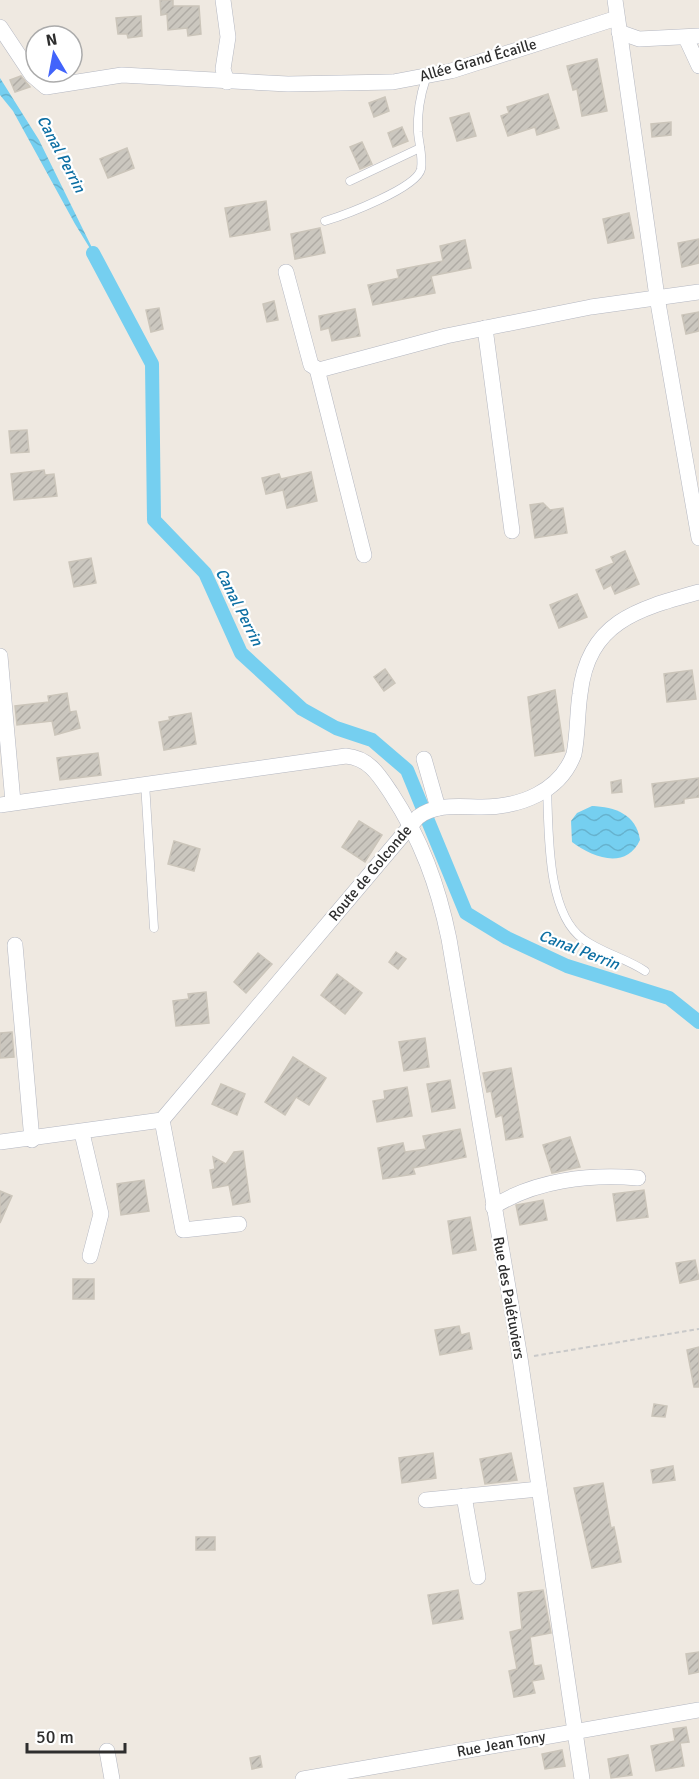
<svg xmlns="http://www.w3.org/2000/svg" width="699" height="1779" viewBox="0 0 699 1779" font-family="Signika,sans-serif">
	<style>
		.water { fill: url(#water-waves) }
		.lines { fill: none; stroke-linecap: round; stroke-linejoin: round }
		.canal { stroke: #75cff0; stroke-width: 14 }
		.building { fill: url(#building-hatch); stroke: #cbc5ba; stroke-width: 1.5 }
		.service-casing { stroke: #b4b7c1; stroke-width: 9 }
		.minor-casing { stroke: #b4b7c1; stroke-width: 16 }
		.path { stroke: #c9c9c9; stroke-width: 2; stroke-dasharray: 4.5 3; stroke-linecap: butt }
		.service { stroke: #fff; stroke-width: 8 }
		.minor { stroke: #fff; stroke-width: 15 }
		.labels { text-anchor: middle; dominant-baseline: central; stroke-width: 4.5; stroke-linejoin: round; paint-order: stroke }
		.street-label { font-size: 15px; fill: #2e2e2e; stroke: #fff }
		.water-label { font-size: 16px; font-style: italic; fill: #0d6fa3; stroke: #fff }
	</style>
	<defs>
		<pattern id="water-waves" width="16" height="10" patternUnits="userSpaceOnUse" patternTransform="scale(1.5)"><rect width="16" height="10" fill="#75cff0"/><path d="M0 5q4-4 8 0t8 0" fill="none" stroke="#66b2ce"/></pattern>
		<pattern id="building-hatch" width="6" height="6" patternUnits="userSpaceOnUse" patternTransform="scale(1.5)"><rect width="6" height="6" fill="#cbc7bf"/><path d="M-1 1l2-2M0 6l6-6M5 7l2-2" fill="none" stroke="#afaba4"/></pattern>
	</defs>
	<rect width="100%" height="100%" fill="#efe9e1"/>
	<g class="water">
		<polygon points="0,78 39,140 102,268 75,224 13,111 0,95"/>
		<path d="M 592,806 C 615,807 636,814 640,840 C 626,870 593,858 572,842 L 571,821 L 577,813 Z"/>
	</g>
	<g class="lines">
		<polyline class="canal" points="93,253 152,364 154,520 205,573 241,653 302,709 336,728 372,740 407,770 466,913 507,938 567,966 669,998 699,1022"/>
	</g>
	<g class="building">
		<polygon points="160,0 173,0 173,6 199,6 201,34 188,36 187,28 168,30 167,14 161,15"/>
		<polygon points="141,16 142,36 128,38 127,34 118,34 116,18"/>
		<polygon points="597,59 607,111 582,116 577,89 573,90 567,66"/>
		<polygon points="21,76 30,87 15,92 10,80"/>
		<polygon points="548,94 559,128 537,135 535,127 508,136 501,116 509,113 507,107"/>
		<polygon points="385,97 389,111 374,117 369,103"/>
		<polygon points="469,113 476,136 457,141 450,118"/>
		<polygon points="671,122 671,135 652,137 651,124"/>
		<polygon points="402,127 408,141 393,147 388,133"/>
		<polygon points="362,142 372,164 360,169 350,147"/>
		<polygon points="127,148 134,168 108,178 100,159"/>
		<polygon points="266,201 270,230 230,237 225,208"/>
		<polygon points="629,213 634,238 608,243 603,219"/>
		<polygon points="320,228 325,253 295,259 291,234"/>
		<polygon points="699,239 699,263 682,267 678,243"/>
		<polygon points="465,240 471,268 431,276 435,293 373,305 368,285 399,278 397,270 443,261 440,246"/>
		<polygon points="274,301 278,320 267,322 263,304"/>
		<polygon points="159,308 163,329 151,332 146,310"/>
		<polygon points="355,309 360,336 332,341 329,328 321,330 319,316"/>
		<polygon points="699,312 699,331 686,334 682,315"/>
		<polygon points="27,430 29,452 11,453 9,431"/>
		<polygon points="44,470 45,475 54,474 57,496 14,500 11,474"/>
		<polygon points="311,472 317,501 287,508 283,490 266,494 262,478 279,474 281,479"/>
		<polygon points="543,503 550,510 563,508 567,533 535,538 530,505"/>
		<polygon points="625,551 639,584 615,594 611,585 604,589 596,570 614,563 611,557"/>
		<polygon points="91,558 96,583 74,587 69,562"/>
		<polygon points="577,594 587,617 559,628 550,605"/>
		<polygon points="385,669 395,683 384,691 374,677"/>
		<polygon points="692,670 696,699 667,702 664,674"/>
		<polygon points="555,690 564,751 535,756 528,697"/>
		<polygon points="67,693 70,712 76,711 80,728 55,735 52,721 17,725 15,706 49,702 48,696"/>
		<polygon points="191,713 196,744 164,750 159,722 170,720 169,717"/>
		<polygon points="98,753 101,775 60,780 57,758"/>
		<polygon points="699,778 699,797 684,799 684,803 655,807 652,784"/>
		<polygon points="621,780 622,792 612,793 611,782"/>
		<polygon points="359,821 382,835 365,862 342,847"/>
		<polygon points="174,841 200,849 194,871 168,864"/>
		<polygon points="396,952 406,959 398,969 389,962"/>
		<polygon points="258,953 272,964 246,993 234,982"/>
		<polygon points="337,974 362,993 345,1014 321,995"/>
		<polygon points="206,992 209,1023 176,1026 173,1001 189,999 188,994"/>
		<polygon points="12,1032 14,1057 0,1058 0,1033"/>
		<polygon points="425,1038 429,1067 404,1071 399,1042"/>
		<polygon points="293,1057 326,1078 309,1105 296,1097 285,1115 265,1102"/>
		<polygon points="511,1068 523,1137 506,1140 502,1115 496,1117 491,1091 487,1092 483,1073"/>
		<polygon points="450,1080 455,1108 432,1112 427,1084"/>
		<polygon points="221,1084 245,1094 237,1115 212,1104"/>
		<polygon points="407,1087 412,1116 377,1122 373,1101 385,1099 384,1091"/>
		<polygon points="460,1129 466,1157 413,1168 415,1174 383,1179 378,1148 403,1143 405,1152 426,1149 423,1136"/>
		<polygon points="570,1137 580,1167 552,1173 543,1145"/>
		<polygon points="243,1151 250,1202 233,1205 229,1185 213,1188 210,1170 215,1169 213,1157 226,1164 234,1152"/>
		<polygon points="144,1180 149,1211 121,1215 117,1184"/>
		<polygon points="644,1190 648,1217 617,1221 613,1194"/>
		<polygon points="0,1191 12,1196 0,1223"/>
		<polygon points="543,1200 547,1220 520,1225 516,1205"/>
		<polygon points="470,1217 476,1250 453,1254 448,1221"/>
		<polygon points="695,1260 699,1279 680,1283 676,1263"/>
		<rect x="73" y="1279" width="21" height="20"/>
		<polygon points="459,1326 461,1335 469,1333 472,1349 440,1355 435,1330"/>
		<polygon points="699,1347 699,1387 694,1387 687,1350"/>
		<polygon points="654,1404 667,1406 665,1417 652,1416"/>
		<polygon points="433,1453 436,1478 402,1483 399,1458"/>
		<polygon points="511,1453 517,1480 485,1484 480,1459"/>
		<polygon points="673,1466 675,1480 653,1483 651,1470"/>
		<polygon points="603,1483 611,1528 614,1527 621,1562 592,1568 574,1488"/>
		<rect x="196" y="1537" width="19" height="13"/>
		<polygon points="458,1590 463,1619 433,1624 428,1595"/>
		<polygon points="543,1590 551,1633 530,1637 534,1666 541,1665 544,1679 532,1681 535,1693 514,1697 509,1671 517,1669 510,1632 522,1629 518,1593"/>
		<polygon points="699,1652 699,1672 689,1674 686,1654"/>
		<polygon points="686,1727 689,1742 680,1743 684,1766 656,1771 651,1746 675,1741 673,1729"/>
		<polygon points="562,1750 565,1766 545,1769 542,1754"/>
		<polygon points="628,1755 632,1775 611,1778 608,1759"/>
		<polygon points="260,1756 262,1767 252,1769 250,1758"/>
	</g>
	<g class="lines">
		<g class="service-casing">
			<g id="service">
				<polyline points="350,181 420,148"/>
				<path d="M 325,221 C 345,215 417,188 421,169 C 423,157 419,144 418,132 C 417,112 420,96 426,78"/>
				<polyline points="145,783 154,928"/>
				<path d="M 547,789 C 549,830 546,913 583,939 C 602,953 626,958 645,971"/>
			</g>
		</g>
		<g class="minor-casing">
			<g id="minor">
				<polyline points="223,0 228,37 223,69 227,82"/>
				<polyline points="615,0 657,297 699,538"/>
				<polyline points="0,27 32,75 46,87 122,75 288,84 393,82 451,71 617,18"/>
				<polyline points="619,32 639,39 699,36"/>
				<polyline points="686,38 699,66"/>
				<polyline points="286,272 311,365 319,370 446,336 591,307 699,292"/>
				<polyline points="485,328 512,531"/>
				<polyline points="317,369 364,555"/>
				<polyline points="0,656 13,802"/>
				<polyline points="424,759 438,808"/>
				<path d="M 0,805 L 346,756 C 369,758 379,775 391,793 C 421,839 438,885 449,939 L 520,1358 L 582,1779"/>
				<polyline points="15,945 32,1140"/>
				<polyline points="162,1120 183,1230 239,1224"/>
				<polyline points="82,1133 101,1214 90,1256"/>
				<path d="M 0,1142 L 162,1120 L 418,817 C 436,803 461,807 482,807 C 520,807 560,792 574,754 C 578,734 577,714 580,694 C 588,622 637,609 699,592"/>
				<path d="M 493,1207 C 535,1180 589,1174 638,1178"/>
				<polyline points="464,1496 478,1577"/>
				<polyline points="426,1500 539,1489"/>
				<polyline points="107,1751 112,1779"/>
				<polyline points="303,1779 699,1710"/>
			</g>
		</g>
		<polyline class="path" points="534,1356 699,1329"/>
		<use href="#service" class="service"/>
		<use href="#minor" class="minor"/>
	</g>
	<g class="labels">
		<g class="street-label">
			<text transform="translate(478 60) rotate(-16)">Allée Grand Écaille</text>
			<text transform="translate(370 873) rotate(-50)">Route de Golconde</text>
			<text transform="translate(509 1298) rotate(80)">Rue des Palétuviers</text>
			<text transform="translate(501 1744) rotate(-10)">Rue Jean Tony</text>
		</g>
		<g class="water-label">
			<text transform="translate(61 154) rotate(62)">Canal Perrin</text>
			<text transform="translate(239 607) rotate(63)">Canal Perrin</text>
			<text transform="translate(579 950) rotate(21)">Canal Perrin</text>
		</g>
	</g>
	<g transform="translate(54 54) rotate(350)"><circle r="28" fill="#ffffff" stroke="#ababab" stroke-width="1.5"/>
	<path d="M0-4.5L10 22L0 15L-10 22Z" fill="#4264fb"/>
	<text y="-9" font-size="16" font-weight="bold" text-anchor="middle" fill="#2e2e2e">N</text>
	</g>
	<path d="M27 1743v9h98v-9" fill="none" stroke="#2e2e2e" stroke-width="3"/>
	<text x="36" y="1743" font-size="18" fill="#2e2e2e" stroke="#ffffff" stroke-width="4.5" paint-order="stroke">50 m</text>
</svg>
